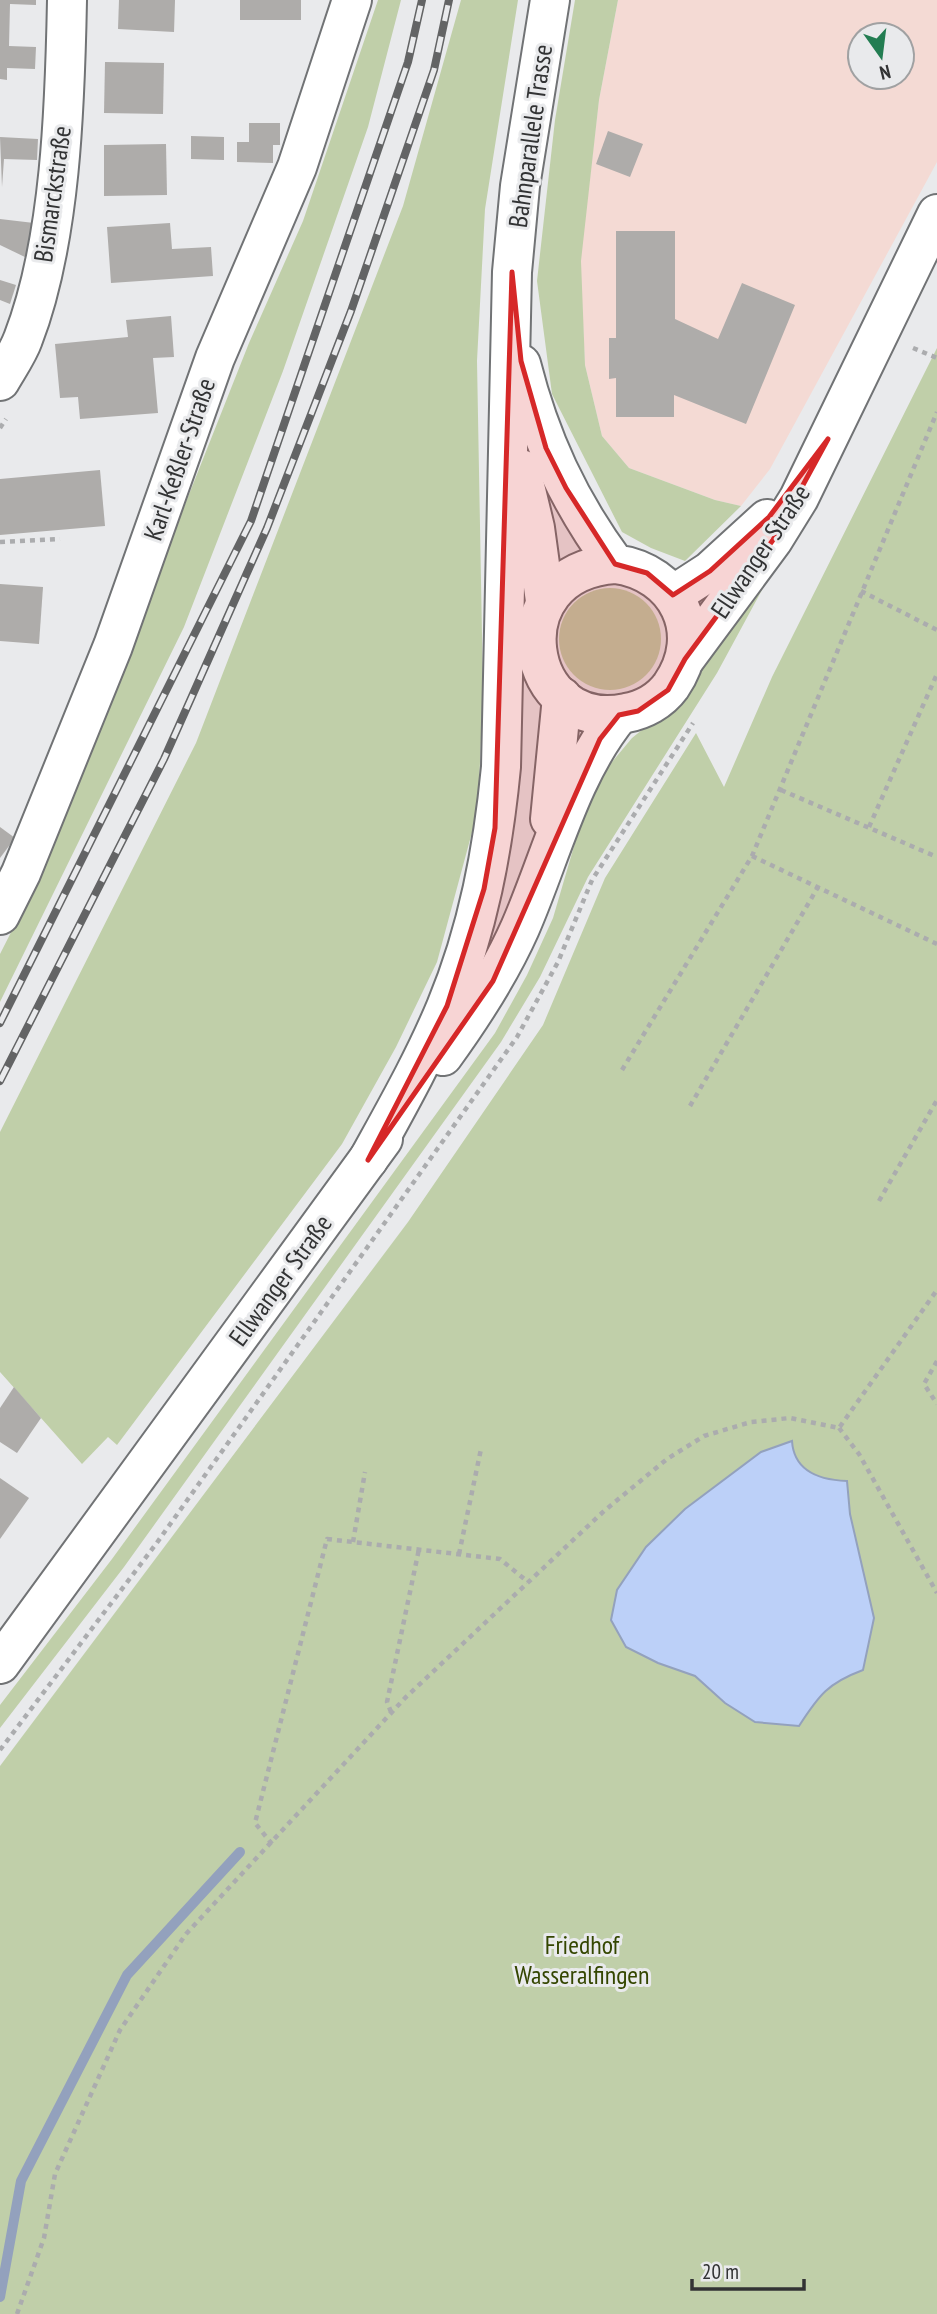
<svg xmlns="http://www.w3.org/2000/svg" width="937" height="2314" viewBox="0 0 937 2314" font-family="'PT Sans Narrow',sans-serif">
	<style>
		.commercial { fill: #f4dad4; fill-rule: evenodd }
		.green { fill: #c0cfa9 }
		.water { fill: #bcd0f8; stroke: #93a1bd; stroke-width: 2 }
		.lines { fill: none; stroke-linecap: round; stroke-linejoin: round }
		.stream { stroke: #93a1bd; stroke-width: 10 }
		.building { fill: #aeacaa }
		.minor-casing { stroke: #717375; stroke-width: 42 }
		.secondary-casing { stroke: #717375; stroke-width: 42 }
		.path { stroke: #abacae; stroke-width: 4.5; stroke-dasharray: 5 5; stroke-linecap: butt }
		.minor { stroke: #fff; stroke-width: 38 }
		.secondary { stroke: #fff; stroke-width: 38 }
		.rail-casing { stroke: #636465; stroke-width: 8 }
		.rail { stroke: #e9eaec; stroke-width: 5; stroke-dasharray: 16; stroke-linecap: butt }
		.marked { fill: #d62828; fill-opacity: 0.2; stroke: #d62828; stroke-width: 5; stroke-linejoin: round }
		.labels { text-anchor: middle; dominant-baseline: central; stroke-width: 6; stroke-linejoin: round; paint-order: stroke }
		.street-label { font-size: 26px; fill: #323334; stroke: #e9eaec }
		.park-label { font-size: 26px; fill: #344601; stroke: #e9eaec }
	</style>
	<rect width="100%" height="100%" fill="#e9eaec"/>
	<path class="commercial" d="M 618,0 L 937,0 L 937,162 L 770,469 L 741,506 L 715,500 L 629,468 L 602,436 L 585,365 L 580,261 L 599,100 ZM 860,35 L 902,35 L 902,77 L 860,77 Z"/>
	<g class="green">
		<polygon points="378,0 401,0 368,127 283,371 184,627 0,1002 0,954 31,893 249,343 303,221"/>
		<polygon points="461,0 518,0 485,209 477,361 483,690 478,810 437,962 396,1047 342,1144 117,1445 108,1437 82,1464 0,1372 0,1132 196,743 403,206"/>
		<polygon points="575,0 618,0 599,100 581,261 585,365 602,436 629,468 715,500 741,506 685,561 651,548 622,532 552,394 537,281 555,120"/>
		<polygon points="937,348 937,2314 0,2314 0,1766 408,1222 543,1025 605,878 696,733 724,787 772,677"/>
		<polygon points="769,577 717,673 588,877 540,977 501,1042 124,1567 0,1728 0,1705 112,1559 495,1033 527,975 553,918 582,819 602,774 632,738 673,705"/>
		<circle cx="610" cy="639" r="51"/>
	</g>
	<path class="water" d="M 792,1441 C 794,1472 820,1480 847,1481 L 850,1514 L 874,1618 L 863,1670 C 828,1683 819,1695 799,1726 L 755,1722 L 725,1703 L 695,1676 L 658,1663 L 626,1647 L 611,1620 L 617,1590 L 646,1547 L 685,1509 L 761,1452 Z"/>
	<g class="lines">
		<polyline class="stream" points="0,2297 21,2181 127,1975 240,1852"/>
	</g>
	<g class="building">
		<polygon points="0,0 36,0 36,5 10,4 9,46 36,47 35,69 7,68 7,80 0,79"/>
		<polygon points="119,0 175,0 174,32 118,29"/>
		<rect x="240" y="0" width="61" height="20"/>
		<polygon points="105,62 164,63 163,114 104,113"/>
		<polygon points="249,123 280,123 280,145 273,145 273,163 237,162 237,142 249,142"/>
		<polygon points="608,131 643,144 630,177 596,164"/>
		<polygon points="191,136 224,137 224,160 191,159"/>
		<polygon points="0,137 38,139 37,160 4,159 2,187"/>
		<polygon points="166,144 167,195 104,196 104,145"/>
		<polygon points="0,219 34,223 27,258 0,245"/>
		<polygon points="170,223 172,249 211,247 213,276 111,283 107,227"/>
		<polygon points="616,231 675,231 675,319 718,339 742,283 795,305 746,424 674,395 674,417 616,417 616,378 609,379 609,338 616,338"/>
		<polygon points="0,280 16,285 10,304 0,300"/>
		<polygon points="171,316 174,357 153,358 158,413 80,419 78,397 60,398 55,344 128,337 126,320"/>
		<polygon points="100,470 105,526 0,535 0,479"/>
		<polygon points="0,584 43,587 39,644 0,641"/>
		<polygon points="0,827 15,838 0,858"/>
		<polygon points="14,1387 41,1418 17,1453 0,1442 0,1408"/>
		<polygon points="0,1478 29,1498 0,1539"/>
	</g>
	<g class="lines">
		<g class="minor-casing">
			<g id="minor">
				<path d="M 0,381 C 8,367 18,353 23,339 C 61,241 65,104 67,0"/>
				<polyline points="0,915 21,873 113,646 215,358 297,167 352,0"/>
			</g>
		</g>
		<g class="secondary-casing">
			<g id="secondary">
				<path d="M 521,364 C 540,439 569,502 615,564 C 677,572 708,633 671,686 C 660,701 643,710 626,713 C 523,735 496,572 615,564"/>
				<polyline points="521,469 535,528 545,601"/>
				<polyline points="673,595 710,571 767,519"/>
				<polyline points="685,659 773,540 799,498 937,214"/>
				<polyline points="550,819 562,697"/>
				<path d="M 443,1056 C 472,1016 500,973 520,928 C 551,857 570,775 619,715"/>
				<path d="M 368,1160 C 396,1109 424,1060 446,1007 C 478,930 493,850 501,767 L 512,272 L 520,186 L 550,0"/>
				<polyline points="0,1664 383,1139"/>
			</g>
		</g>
		<g class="path">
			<polyline points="913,348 937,358"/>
			<polyline points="0,428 6,419"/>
			<polyline points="0,542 60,539"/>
			<polyline points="861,591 937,630"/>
			<polyline points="781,790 937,857"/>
			<polyline points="869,827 937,674"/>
			<polyline points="752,856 937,944"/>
			<polyline points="622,1070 752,856 937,412"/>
			<polyline points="690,1106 818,887"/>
			<polyline points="879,1201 937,1100"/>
			<polyline points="937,1361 924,1384 937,1404"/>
			<polyline points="839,1428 859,1454 937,1593"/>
			<polyline points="353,1542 365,1472"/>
			<polyline points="459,1554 481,1449"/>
			<polyline points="391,1712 387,1702 419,1549"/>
			<polyline points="0,1750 156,1544 517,1037 558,962 592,880 693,723"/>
			<polyline points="272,1844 255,1823 327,1539 500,1559 528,1582"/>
			<polyline points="17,2314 44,2238 55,2174 120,2030 186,1934 405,1698 604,1511 667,1459 704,1436 751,1422 790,1418 839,1428 937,1290"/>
		</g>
		<use href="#minor" class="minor"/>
		<use href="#secondary" class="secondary"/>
		<g class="rail-casing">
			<g id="rail">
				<polyline points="0,1023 251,521 408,62 422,0"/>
				<polyline points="0,1081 164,759 267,528 351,311 434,70 449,0"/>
			</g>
		</g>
		<use href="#rail" class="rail"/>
	</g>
	<path class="marked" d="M 512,272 L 521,361 L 546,448 L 566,488 L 615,564 L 647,573 L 673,595 L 710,571 L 769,517 L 828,439 L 773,540 L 685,659 L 668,690 L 638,711 L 619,715 L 600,739 L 493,981 L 368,1160 L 447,1006 L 484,889 L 495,828 Z"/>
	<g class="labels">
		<g class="street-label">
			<text transform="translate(530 136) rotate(-82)">Bahnparallele Trasse</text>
			<text transform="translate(52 194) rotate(-82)">Bismarckstraße</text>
			<text transform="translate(179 459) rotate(-71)">Karl-Keßler-Straße</text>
			<text transform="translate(760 551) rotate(-56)">Ellwanger Straße</text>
			<text transform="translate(280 1280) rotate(-54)">Ellwanger Straße</text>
		</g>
		<g class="park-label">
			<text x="582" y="1944">Friedhof<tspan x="582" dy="30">Wasseralfingen</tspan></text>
		</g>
	</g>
	<g transform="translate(881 56) rotate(166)"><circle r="33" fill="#e9eaec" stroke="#a0a1a2" stroke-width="2"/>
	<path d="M0-5L12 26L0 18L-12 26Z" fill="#237d52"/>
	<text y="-10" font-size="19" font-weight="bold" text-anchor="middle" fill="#323334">N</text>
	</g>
	<path d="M692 2279v10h112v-10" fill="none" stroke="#323334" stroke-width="3.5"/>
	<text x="702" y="2279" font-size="21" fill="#323334" stroke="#e9eaec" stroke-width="5" paint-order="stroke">20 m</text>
</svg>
